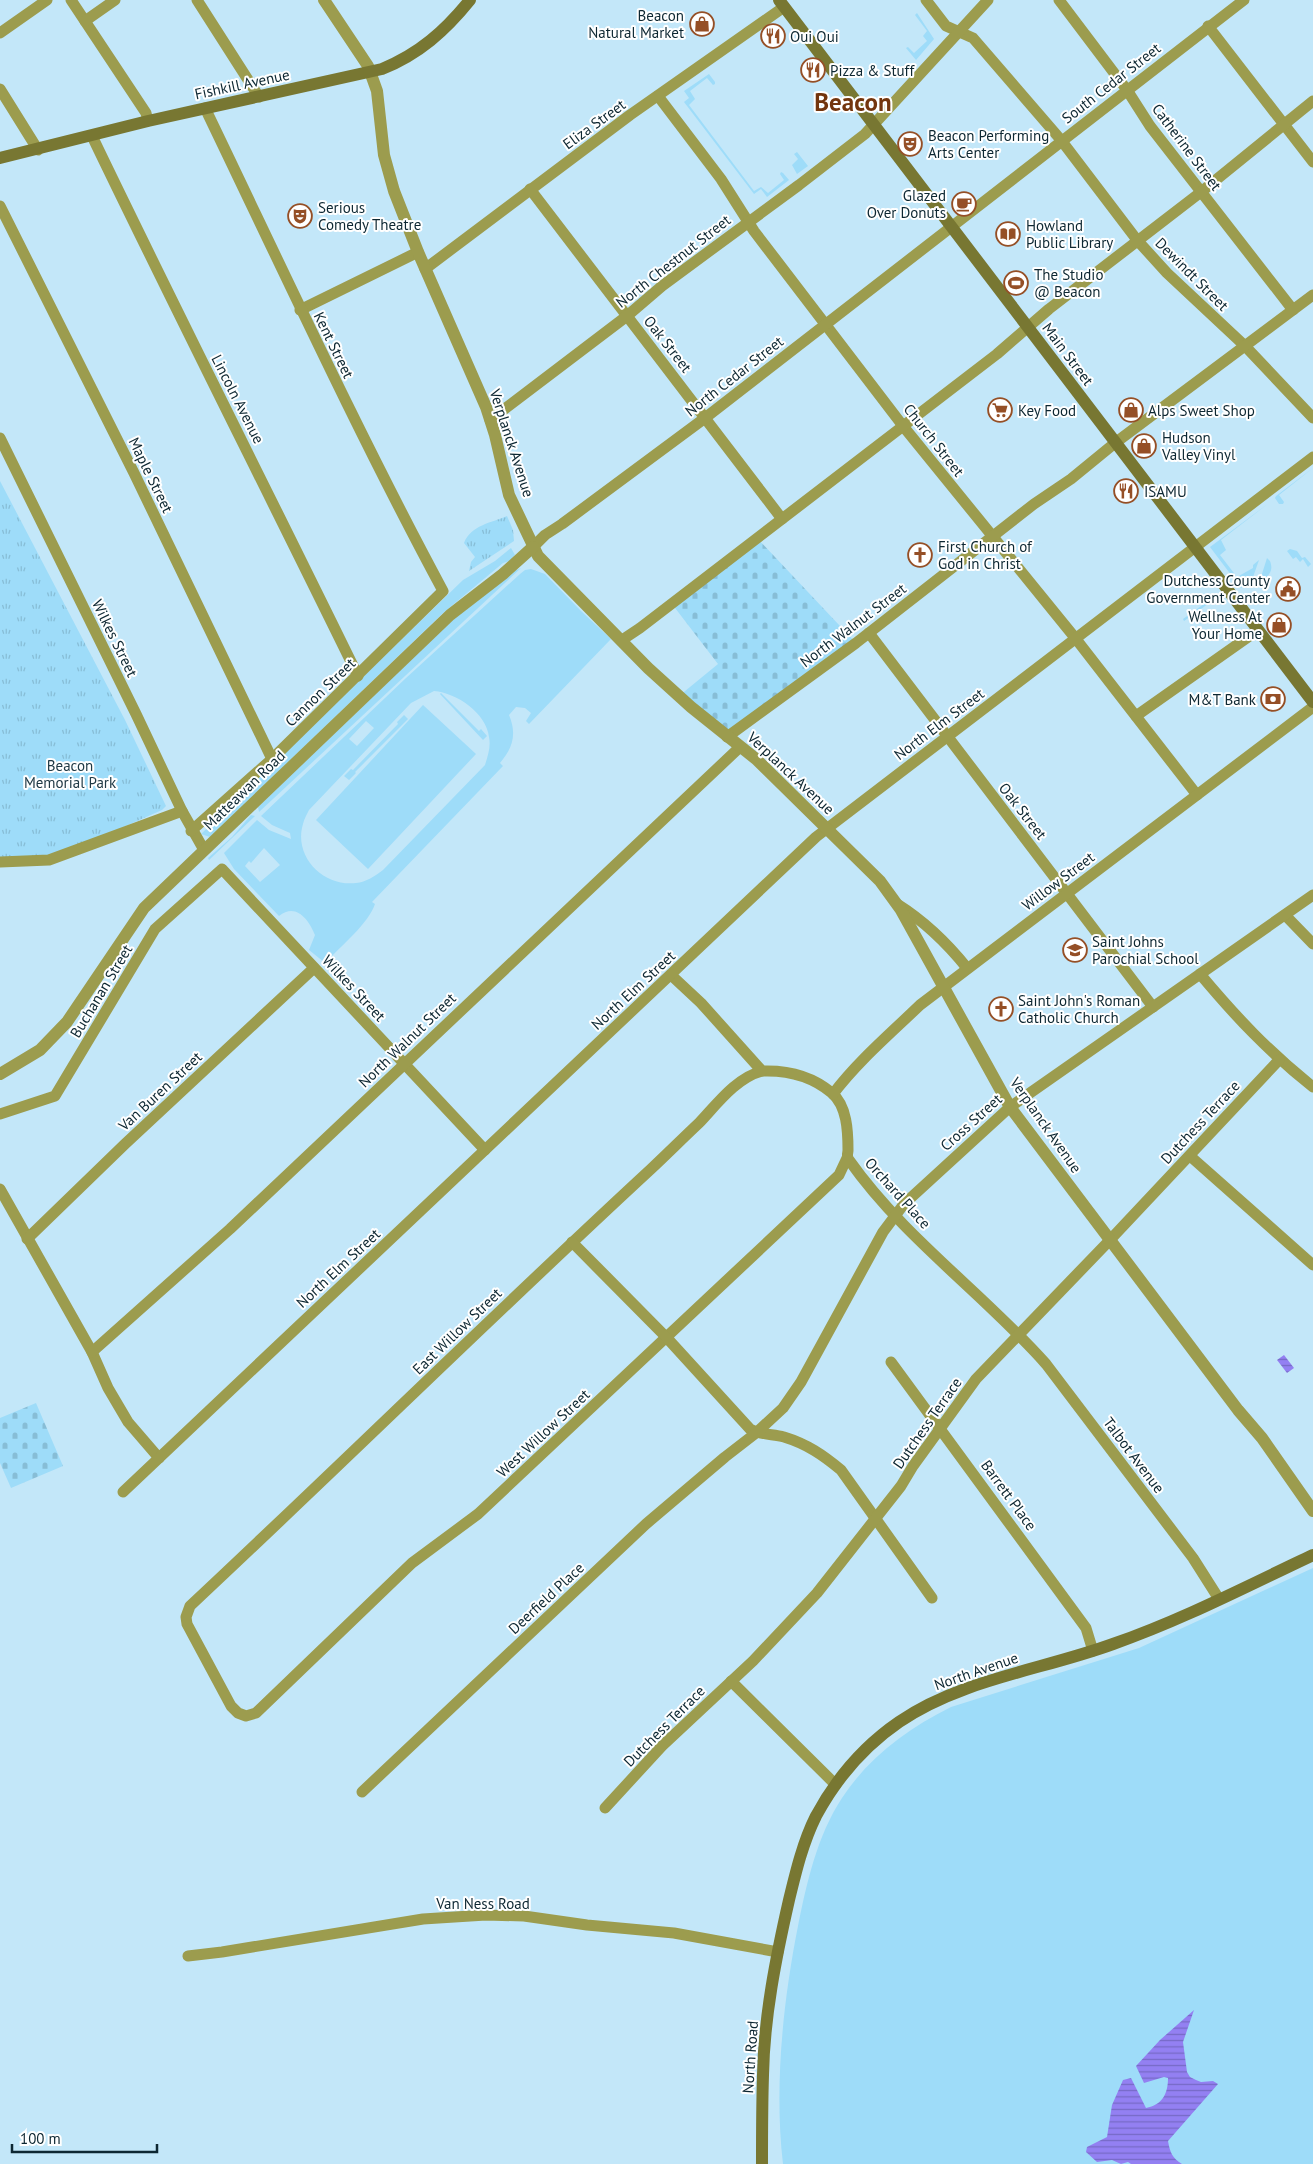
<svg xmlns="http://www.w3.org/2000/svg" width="1313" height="2164" viewBox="0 0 1313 2164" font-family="'PT Sans',sans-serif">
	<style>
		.grass { fill: #9edcf9; fill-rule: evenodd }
		.cemetery { fill: url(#cemetery-stones) }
		.park { fill: url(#park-tufts) }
		.water { fill: url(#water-rules) }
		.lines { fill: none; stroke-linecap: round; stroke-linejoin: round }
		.minor { stroke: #9c9c4e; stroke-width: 11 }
		.tertiary { stroke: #9c9c4e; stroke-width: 12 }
		.secondary { stroke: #787732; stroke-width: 12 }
		.labels { text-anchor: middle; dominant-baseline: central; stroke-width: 4; stroke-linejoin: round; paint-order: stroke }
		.poi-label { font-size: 15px; fill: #0d2732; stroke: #fff; text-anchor: start }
		.street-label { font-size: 15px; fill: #0d2732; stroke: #fff }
		.park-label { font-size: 15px; fill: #203a46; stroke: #fff }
		.town-label { font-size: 25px; font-weight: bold; fill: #73350d; stroke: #fff }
	</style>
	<defs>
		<pattern id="cemetery-stones" width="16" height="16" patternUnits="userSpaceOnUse" patternTransform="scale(1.25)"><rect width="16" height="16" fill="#9edcf9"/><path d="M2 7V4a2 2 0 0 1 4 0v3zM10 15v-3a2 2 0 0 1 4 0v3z" fill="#87bdd6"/></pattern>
		<pattern id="park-tufts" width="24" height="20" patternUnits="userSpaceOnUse" patternTransform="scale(1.25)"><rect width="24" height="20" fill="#9edcf9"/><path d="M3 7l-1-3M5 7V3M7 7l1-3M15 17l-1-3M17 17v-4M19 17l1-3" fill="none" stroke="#87bdd6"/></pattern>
		<pattern id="water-rules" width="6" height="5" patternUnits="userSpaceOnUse" patternTransform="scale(1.25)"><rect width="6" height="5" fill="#9380f2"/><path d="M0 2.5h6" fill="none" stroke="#7669c5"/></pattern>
	</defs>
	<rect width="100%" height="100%" fill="#c3e7f9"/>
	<g class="grass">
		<polygon points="917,13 934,39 916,60 906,48 908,47 914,53 927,41 923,36 927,31 915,15"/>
		<polygon points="709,74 715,82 715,84 713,85 707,78 690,91 695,99 689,105 754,191 761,187 768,193 784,180 780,174 781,172 783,173 789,180 767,197 761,189 754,194 684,102 689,98 684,91"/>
		<polygon points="797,152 808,166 797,174 792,165 798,159 794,154"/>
		<polygon points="1313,468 1279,495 1284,502 1283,504 1279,504 1275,498 1276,496"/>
		<polygon points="1269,503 1221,540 1226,550 1220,555 1237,577 1253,568 1253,565 1259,560 1252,580 1241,588 1210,547"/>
		<polygon points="511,548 515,555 509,561 503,563 443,613 210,837 201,834 463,580 495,561"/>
		<polygon points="1290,549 1297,551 1302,558 1305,557 1311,564 1308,567 1303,559 1300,562 1296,557 1293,559 1287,551"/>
		<path d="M 1267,558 L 1270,561 C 1275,574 1265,578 1256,585 L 1261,577 Z"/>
		<polygon points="521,568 259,812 258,807 454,619 514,571"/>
		<path d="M 531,569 L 545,574 L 581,611 L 611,639 L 529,724 L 526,721 L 531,713 L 525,708 L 516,707 L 509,715 C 517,734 513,748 500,763 L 503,766 L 372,902 L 375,904 C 369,923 340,947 326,962 L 324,962 L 309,950 L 315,935 C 309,920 296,902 279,916 L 234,869 L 224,853 L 257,820 L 269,830 L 291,839 L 290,833 L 272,825 L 261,816 L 406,678 L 520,574 L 525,570 ZM 434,691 C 457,693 486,713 489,737 C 491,747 488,755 485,765 L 383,870 C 375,876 366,882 356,883 C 324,887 293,857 303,824 C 304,819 307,814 309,810 L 411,703 ZM 366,721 L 374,728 L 357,746 L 349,739 ZM 264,848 L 280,865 L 260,882 L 245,866 L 249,861 L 251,863 Z"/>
		<polygon points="1215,596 1221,604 1215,599 1184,621 1183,619"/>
		<polygon points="441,693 479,731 481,729 487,736 483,740 440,694"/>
		<polygon points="423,705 476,754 368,869 316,820"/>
		<polygon points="404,715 408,719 355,772 356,773 349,780 344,776 351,769 353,770 398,724 397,722"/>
		<polygon points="251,815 255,816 209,860 208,858 232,837"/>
		<path d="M 1313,1568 L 1313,2164 L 783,2164 C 774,2087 783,2002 798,1926 C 807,1882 817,1836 842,1798 C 869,1757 907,1729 951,1707 L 1139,1648 Z"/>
	</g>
	<g class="cemetery">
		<polygon points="757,538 856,643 727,737 679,696 718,664 672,604"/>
		<polygon points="36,1403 63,1466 11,1488 0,1463 0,1418"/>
	</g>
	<g class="park">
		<polygon points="0,481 125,720 166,806 162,810 49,860 0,862"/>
		<path d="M 507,516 L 513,530 L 514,541 L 469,571 L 471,562 L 475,557 L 464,543 C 471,525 491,523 507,516 Z"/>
	</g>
	<g class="water">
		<polygon points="1284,1355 1294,1368 1287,1373 1277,1360"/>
		<path d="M 1194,2010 L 1183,2042 L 1187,2072 L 1190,2077 L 1196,2080 L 1201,2082 L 1213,2081 L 1218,2084 L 1168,2141 C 1170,2152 1172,2158 1182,2164 L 1131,2164 L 1128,2162 L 1121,2164 L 1112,2160 L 1097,2162 L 1086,2152 L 1087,2147 L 1107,2137 L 1112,2105 L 1123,2080 L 1131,2078 L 1146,2108 C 1162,2105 1168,2094 1168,2078 L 1164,2077 L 1144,2083 L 1136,2066 L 1160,2040 Z"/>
	</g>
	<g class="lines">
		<g class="minor">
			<polyline points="71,0 146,113 148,121"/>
			<polyline points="197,0 259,97"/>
			<polyline points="926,0 946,26 973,38 1061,140 1137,240 1167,273 1245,346 1313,418"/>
			<polyline points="1059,0 1127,90 1150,126 1293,310"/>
			<polyline points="85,21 115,0"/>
			<polyline points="1208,26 1313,162"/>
			<polyline points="0,33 47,0"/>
			<polyline points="0,89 38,150"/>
			<polyline points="658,96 721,179 754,231 903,426 1076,639 1197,795"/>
			<path d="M 92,136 C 179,317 270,496 358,676"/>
			<polyline points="530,189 782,519"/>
			<polyline points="0,206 134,473 272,759"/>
			<polyline points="425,269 630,115 784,7"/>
			<polyline points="300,310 418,252"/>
			<polyline points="490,420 627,316 662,286 799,185 865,134 988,0"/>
			<polyline points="0,438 136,714 182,811 204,850"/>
			<polyline points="533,547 545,535 562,524 705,418 1244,0"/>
			<polyline points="869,633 1153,1007"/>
			<polyline points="622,640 640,628 997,354 1049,309 1201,192 1313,101"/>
			<polyline points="1136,716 1258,630"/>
			<polyline points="727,737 856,643 1034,504 1071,479 1115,443 1313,295"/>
			<path d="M 191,831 L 272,759 L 443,591 C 358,433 283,270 205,108"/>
			<polyline points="0,862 49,860 182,811"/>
			<path d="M 897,904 C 924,921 947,943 967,968"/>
			<polyline points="1285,915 1313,944"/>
			<path d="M 1200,974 C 1236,1017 1269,1052 1313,1087"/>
			<path d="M 671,975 L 701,1003 L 762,1071 C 788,1070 812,1076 832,1093 C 847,1106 848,1131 848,1150 C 848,1154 846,1156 849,1160 C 904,1238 983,1293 1046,1364 L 1193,1558 L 1219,1599"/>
			<path d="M 762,1071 C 736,1078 717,1104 699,1123 C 683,1138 667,1154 651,1169 C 495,1313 345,1461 190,1606 L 186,1617 L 187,1624 L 231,1706 L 238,1713 L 246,1716 L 256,1713 L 412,1563 L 478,1514 L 839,1175 L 847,1158"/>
			<path d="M 833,1094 C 858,1061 890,1034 920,1005 L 1313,707"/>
			<polyline points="0,1114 55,1096 155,929 222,869 485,1150"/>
			<polyline points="1190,1156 1313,1265"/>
			<polyline points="0,1189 92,1352 108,1388 128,1422 159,1458"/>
			<polyline points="27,1239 125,1144 314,968"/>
			<path d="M 572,1242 L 667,1338 L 750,1429 C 760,1435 772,1434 784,1437 C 807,1444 823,1455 841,1470 L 932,1598"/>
			<polyline points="92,1352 230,1229 740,747"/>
			<polyline points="891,1362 1086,1628 1093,1651"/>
			<polyline points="123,1492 816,837 1313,457"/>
			<polyline points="731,1681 836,1785"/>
			<polyline points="362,1792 646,1524 725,1457 756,1433 783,1408 801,1382 883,1232 904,1204 1010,1107 1313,895"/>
			<polyline points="605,1808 662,1746 753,1661 817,1593 901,1486 913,1466 976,1379 1109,1241 1279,1060"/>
			<polyline points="188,1956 222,1952 423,1919 486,1915 524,1916 587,1925 674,1933 778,1952"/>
		</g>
		<g class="tertiary">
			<polyline points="324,0 368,66 377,91 384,155 394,191 418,252 486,407 495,435 509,495 538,556 648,668 691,707 756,759 880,881 901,910 1010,1107 1238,1410 1262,1438 1313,1511"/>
			<polyline points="0,1074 40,1050 67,1022 144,908 450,615 503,574 533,547"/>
		</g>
		<g class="secondary">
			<polyline points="779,0 1313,702"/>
			<path d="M 0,158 L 148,121 L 382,69 C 419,54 445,31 470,0"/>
			<path d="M 762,2164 C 762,2134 762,2105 763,2075 C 764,2017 776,1957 789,1900 C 796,1871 803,1842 816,1816 C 836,1779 864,1746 899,1722 C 962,1679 1042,1670 1113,1644 C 1182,1620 1247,1586 1313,1555"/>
		</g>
	</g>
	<defs>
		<g id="shop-ring" transform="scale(1.25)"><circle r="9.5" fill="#fff" stroke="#954f26" stroke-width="1.5"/><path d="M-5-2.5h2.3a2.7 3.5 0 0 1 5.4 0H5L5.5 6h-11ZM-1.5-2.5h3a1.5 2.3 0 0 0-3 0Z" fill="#954f26"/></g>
		<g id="restaurant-ring" transform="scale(1.25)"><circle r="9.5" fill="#fff" stroke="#954f26" stroke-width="1.5"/><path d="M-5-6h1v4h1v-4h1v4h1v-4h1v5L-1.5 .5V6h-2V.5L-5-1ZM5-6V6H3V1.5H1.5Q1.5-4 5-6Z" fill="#954f26"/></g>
		<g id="theatre-ring" transform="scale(1.25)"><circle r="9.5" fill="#fff" stroke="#954f26" stroke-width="1.5"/><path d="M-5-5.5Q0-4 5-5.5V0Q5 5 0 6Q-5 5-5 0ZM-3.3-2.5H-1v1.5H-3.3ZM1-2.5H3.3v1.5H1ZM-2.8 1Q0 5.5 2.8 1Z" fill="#954f26"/></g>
		<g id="cafe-ring" transform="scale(1.25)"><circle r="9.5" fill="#fff" stroke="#954f26" stroke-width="1.5"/><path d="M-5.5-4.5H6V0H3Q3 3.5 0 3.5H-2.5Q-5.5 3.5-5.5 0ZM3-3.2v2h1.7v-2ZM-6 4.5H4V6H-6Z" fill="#954f26"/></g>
		<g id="library-ring" transform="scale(1.25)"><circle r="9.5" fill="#fff" stroke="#954f26" stroke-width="1.5"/><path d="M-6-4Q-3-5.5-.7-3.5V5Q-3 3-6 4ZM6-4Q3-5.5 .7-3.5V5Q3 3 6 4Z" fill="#954f26"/></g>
		<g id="stadium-ring" transform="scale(1.25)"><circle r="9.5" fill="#fff" stroke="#954f26" stroke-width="1.5"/><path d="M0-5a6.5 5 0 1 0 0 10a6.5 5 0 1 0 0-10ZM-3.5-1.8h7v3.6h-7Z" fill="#954f26"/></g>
		<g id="supermarket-ring" transform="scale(1.25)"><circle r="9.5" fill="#fff" stroke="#954f26" stroke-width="1.5"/><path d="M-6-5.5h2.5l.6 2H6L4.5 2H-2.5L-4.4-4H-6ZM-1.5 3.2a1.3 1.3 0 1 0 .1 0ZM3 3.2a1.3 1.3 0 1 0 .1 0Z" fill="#954f26"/></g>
		<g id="church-ring" transform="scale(1.25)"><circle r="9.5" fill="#fff" stroke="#954f26" stroke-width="1.5"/><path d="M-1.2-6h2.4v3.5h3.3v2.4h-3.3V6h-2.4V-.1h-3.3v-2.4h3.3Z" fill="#954f26"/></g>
		<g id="civic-ring" transform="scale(1.25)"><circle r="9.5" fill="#fff" stroke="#954f26" stroke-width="1.5"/><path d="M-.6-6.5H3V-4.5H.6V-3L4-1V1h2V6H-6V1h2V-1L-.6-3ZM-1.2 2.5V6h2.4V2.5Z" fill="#954f26"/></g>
		<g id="bank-ring" transform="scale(1.25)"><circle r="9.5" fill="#fff" stroke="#954f26" stroke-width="1.5"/><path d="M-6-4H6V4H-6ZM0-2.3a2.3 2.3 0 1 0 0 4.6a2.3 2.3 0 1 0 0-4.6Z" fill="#954f26"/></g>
		<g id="school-ring" transform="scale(1.25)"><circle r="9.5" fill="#fff" stroke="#954f26" stroke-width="1.5"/><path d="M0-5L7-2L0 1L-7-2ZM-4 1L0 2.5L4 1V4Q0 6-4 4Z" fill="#954f26"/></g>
	</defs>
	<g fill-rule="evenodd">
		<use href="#shop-ring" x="702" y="24"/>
		<use href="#restaurant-ring" x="773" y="36"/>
		<use href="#restaurant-ring" x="813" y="70"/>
		<use href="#theatre-ring" x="910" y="144"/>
		<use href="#cafe-ring" x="964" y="204"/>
		<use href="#theatre-ring" x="300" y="216"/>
		<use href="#library-ring" x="1008" y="234"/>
		<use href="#stadium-ring" x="1016" y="283"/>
		<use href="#supermarket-ring" x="1000" y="410"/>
		<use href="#shop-ring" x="1131" y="410"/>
		<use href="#shop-ring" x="1144" y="446"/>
		<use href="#restaurant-ring" x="1126" y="491"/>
		<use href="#church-ring" x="920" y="555"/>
		<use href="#civic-ring" x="1288" y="589"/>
		<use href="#shop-ring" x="1279" y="625"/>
		<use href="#bank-ring" x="1273" y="699"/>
		<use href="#school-ring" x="1075" y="950"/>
		<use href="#church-ring" x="1001" y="1009"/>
	</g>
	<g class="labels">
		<g class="poi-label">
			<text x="684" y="15" text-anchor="end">Beacon<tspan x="684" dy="17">Natural Market</tspan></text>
			<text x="790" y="36">Oui Oui</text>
			<text x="830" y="70">Pizza &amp; Stuff</text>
			<text x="928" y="135">Beacon Performing<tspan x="928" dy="17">Arts Center</tspan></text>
			<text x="946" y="195" text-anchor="end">Glazed<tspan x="946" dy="17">Over Donuts</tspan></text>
			<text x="318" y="207">Serious<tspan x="318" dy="17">Comedy Theatre</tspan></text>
			<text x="1026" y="225">Howland<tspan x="1026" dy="17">Public Library</tspan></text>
			<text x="1034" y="274">The Studio<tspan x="1034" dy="17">@ Beacon</tspan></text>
			<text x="1018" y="410">Key Food</text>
			<text x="1148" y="410">Alps Sweet Shop</text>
			<text x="1162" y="437">Hudson<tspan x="1162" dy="17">Valley Vinyl</tspan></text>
			<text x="1144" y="491">ISAMU</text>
			<text x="938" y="546">First Church of<tspan x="938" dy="17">God in Christ</tspan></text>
			<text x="1270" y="580" text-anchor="end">Dutchess County<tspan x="1270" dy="17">Government Center</tspan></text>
			<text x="1262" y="616" text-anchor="end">Wellness At<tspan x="1262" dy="17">Your Home</tspan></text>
			<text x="1256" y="699" text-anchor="end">M&amp;T Bank</text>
			<text x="1092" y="941">Saint Johns<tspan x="1092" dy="17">Parochial School</tspan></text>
			<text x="1018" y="1000">Saint John's Roman<tspan x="1018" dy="17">Catholic Church</tspan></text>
		</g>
		<g class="street-label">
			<text transform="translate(1111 83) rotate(-38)">South Cedar Street</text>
			<text transform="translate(242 84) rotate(-12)">Fishkill Avenue</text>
			<text transform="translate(594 124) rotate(-36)">Eliza Street</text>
			<text transform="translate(1187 147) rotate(53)">Catherine Street</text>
			<text transform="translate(673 261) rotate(-38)">North Chestnut Street</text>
			<text transform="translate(1192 274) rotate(45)">Dewindt Street</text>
			<text transform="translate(668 344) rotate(52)">Oak Street</text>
			<text transform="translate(334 345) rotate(64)">Kent Street</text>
			<text transform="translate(1068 354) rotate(53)">Main Street</text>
			<text transform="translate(734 376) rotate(-38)">North Cedar Street</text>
			<text transform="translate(238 399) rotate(63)">Lincoln Avenue</text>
			<text transform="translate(934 440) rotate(52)">Church Street</text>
			<text transform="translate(512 443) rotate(72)">Verplanck Avenue</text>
			<text transform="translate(151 475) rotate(64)">Maple Street</text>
			<text transform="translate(853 625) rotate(-37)">North Walnut Street</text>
			<text transform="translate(115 638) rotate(64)">Wilkes Street</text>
			<text transform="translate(320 692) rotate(-44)">Cannon Street</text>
			<text transform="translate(939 724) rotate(-37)">North Elm Street</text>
			<text transform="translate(791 773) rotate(43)">Verplanck Avenue</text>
			<text transform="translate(244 790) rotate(-44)">Matteawan Road</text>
			<text transform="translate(1023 811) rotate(52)">Oak Street</text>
			<text transform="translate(1058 881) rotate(-37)">Willow Street</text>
			<text transform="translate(354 988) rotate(47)">Wilkes Street</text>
			<text transform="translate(633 990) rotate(-43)">North Elm Street</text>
			<text transform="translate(101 991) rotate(-59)">Buchanan Street</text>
			<text transform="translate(407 1040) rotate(-44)">North Walnut Street</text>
			<text transform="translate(160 1091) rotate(-43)">Van Buren Street</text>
			<text transform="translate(971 1122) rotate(-42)">Cross Street</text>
			<text transform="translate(1200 1122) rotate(-47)">Dutchess Terrace</text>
			<text transform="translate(1046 1125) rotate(55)">Verplanck Avenue</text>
			<text transform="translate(898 1193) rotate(48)">Orchard Place</text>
			<text transform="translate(338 1268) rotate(-43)">North Elm Street</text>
			<text transform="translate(457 1331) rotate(-44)">East Willow Street</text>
			<text transform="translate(927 1423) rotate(-55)">Dutchess Terrace</text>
			<text transform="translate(543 1433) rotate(-43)">West Willow Street</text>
			<text transform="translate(1134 1455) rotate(53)">Talbot Avenue</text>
			<text transform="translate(1009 1495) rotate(54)">Barrett Place</text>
			<text transform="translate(546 1598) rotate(-43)">Deerfield Place</text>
			<text transform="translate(976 1671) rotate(-19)">North Avenue</text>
			<text transform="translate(664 1726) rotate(-45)">Dutchess Terrace</text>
			<text x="483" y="1903">Van Ness Road</text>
			<text transform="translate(750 2057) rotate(-86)">North Road</text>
		</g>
		<g class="park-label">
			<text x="70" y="765">Beacon<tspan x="70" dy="17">Memorial Park</tspan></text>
		</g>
		<g class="town-label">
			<text x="853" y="102">Beacon</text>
		</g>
	</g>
	<path d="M12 2144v8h145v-8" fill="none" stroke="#0d2732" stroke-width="2.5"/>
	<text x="20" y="2144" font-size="15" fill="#0d2732" stroke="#ffffff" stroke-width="4" paint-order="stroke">100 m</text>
</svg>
